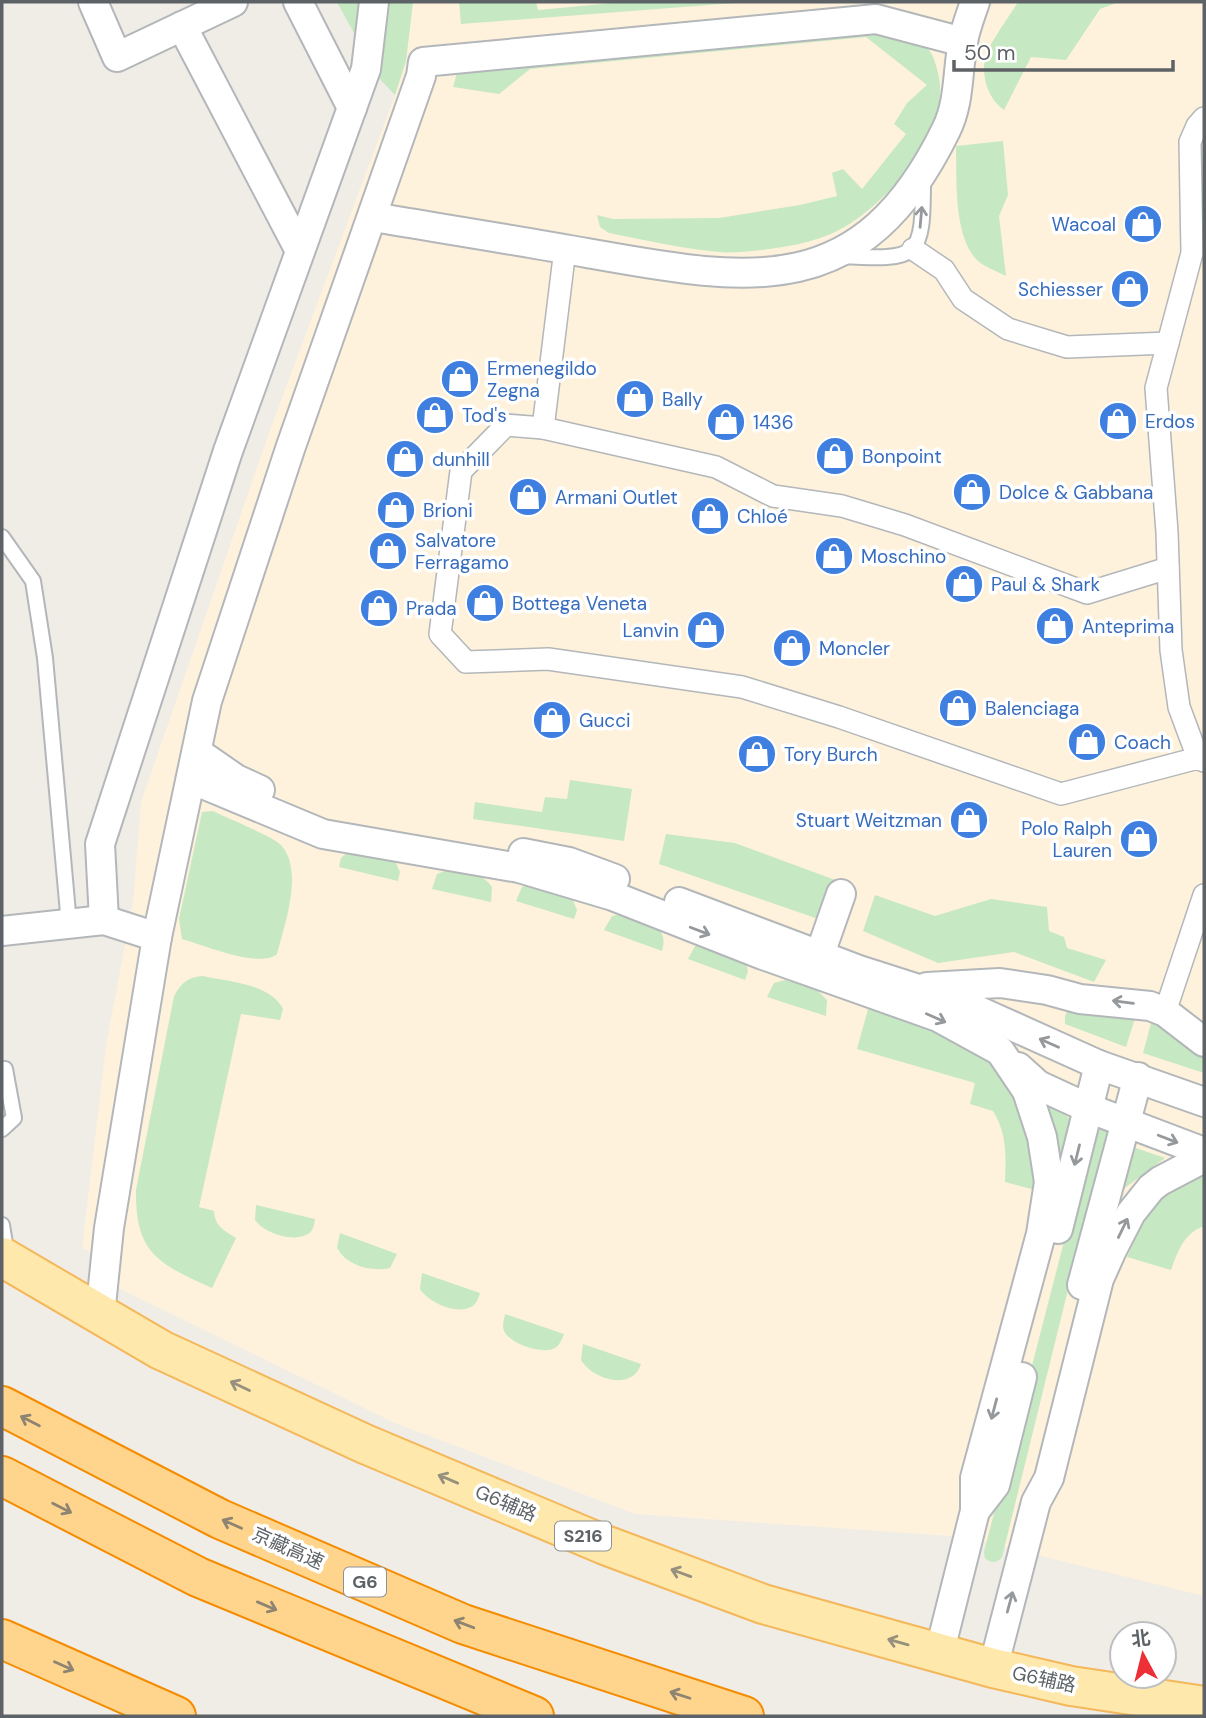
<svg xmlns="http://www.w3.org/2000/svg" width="1206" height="1718" viewBox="0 0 1206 1718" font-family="'DM Sans','Noto Sans SC',sans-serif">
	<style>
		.commercial { fill: #fef2dc }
		.green { fill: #c6e8c2 }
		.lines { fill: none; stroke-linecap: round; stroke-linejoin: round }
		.service-casing { stroke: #b3b7ba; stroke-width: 18 }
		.pedestrian-casing { stroke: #b3b7ba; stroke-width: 24 }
		.minor-casing { stroke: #b3b7ba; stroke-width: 32 }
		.primary-casing { stroke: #f4b75a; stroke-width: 42 }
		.motorway-casing { stroke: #f58c00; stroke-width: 42 }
		.service { stroke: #fff; stroke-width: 14 }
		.pedestrian { stroke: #fff; stroke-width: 21 }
		.minor { stroke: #fff; stroke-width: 28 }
		.primary { stroke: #ffe8ab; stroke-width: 38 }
		.motorway { stroke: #ffd58e; stroke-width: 38 }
		.oneway { stroke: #96999c }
		.oneway2 { stroke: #96917e }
		.oneway3 { stroke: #8e8472 }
		.labels { text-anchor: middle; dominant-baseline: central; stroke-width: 7; stroke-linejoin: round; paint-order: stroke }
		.shield { fill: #fff; stroke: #8e9194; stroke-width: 2 }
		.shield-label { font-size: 18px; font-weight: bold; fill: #5d6266 }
		.shop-label { font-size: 19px; fill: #366cbe; stroke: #fff; text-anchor: start }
		.street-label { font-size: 19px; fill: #5d6266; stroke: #fff }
	</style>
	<rect width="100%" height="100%" fill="#f0ece6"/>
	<polygon class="commercial" points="413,2 1204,2 1204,1596 964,1537 635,1514 395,1423 116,1287 116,1264 82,1248 106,1046 133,902 141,802 270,430 395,95 406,61"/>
	<g class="green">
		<polygon points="337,2 413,2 406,61 395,95 378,77"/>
		<polygon points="459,2 536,2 538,10 623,2 748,2 461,24"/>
		<path d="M 1018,2 L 1119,2 L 1100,9 L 1066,60 L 1031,57 L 1004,110 C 988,99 980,75 986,55 C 992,39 1009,17 1018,2 Z"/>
		<path d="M 878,30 C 892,34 912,37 924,45 C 933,52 935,62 938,73 C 953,129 886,206 839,230 C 828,236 812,241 799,244 C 780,248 738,254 719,252 C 683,249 645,240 609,233 L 600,227 L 597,215 L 613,219 L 719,218 L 800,205 L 837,196 L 832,173 L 843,169 L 862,189 L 906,134 L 894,124 L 907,103 L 927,85 L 866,37 L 530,69 L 499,94 L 453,87 L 457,73 Z"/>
		<path d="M 1003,141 L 1008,195 L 999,216 L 1006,276 C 997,271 984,267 977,260 C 953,236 957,178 956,146 Z"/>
		<polygon points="570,780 632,789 624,841 473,819 475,802 542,812 545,797 567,799"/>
		<path d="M 213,811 C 225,817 274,837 281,845 C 304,870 285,924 277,954 C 260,969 204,945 182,939 L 179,919 L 202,812 Z"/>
		<polygon points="666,834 735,843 838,881 821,920 659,864"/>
		<polygon points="349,851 395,861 400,872 398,881 339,867 341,858"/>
		<path d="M 448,870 C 464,869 482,873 492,887 L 491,902 L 432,889 L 437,874 Z"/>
		<polygon points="533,884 572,898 577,910 574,919 516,901 522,887"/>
		<polygon points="875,895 935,916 991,899 1047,907 1049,931 1064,937 1067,948 1106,960 1094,982 1014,952 938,963 863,931"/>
		<path d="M 623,914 C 642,921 671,924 662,951 L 604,930 L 612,916 Z"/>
		<polygon points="706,943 745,960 748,971 745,980 688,959 695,946"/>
		<path d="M 203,976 C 228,982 270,983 283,1009 L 280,1020 L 241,1014 L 199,1207 L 214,1211 C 215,1227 224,1230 236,1238 L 212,1288 C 159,1264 135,1254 136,1190 L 174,996 C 181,983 188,977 203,976 Z"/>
		<polygon points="785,980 815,988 827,1000 826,1016 767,997 774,983"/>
		<path d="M 870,1002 L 917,1016 L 984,1056 L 1008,1083 L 1029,1116 L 1043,1192 L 1005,1182 C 1006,1156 1007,1133 993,1111 L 970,1104 L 975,1083 L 857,1049 Z"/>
		<polygon points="1068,1010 1137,1012 1126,1047 1065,1024 1065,1016"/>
		<polygon points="1153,1016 1204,1059 1204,1073 1143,1053"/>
		<polygon points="1039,1095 1073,1121 1059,1168"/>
		<path d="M 1096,1124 L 1107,1130 L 1107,1132 L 1002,1557 C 997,1563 991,1564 985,1558 L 984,1552 L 1093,1129 Z"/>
		<polygon points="1130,1146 1165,1158 1114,1196"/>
		<path d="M 1204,1176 L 1204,1226 C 1184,1233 1178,1251 1171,1270 L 1127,1257 L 1149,1208 L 1173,1187 Z"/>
		<path d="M 256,1205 L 315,1219 C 314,1225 313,1231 308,1234 C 293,1243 264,1233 255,1220 Z"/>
		<path d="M 340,1233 L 397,1254 L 390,1268 C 371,1272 347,1266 337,1248 Z"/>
		<path d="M 422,1273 L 480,1293 C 478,1298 477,1304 471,1307 C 456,1315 428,1302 420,1289 Z"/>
		<path d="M 505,1314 L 564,1334 C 562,1339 560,1345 555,1348 C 542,1355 510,1344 504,1331 C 502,1325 504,1320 505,1314 Z"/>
		<path d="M 583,1344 L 641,1364 C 632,1392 592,1379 581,1360 Z"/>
	</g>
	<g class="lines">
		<g class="service-casing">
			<g id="service">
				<path d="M 840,256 C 920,260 923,260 923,178"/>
				<polyline points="2,537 33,581 45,658 69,924"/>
				<polyline points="2,1129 14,1118 5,1069"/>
				<polyline points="2,1225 7,1256"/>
			</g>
		</g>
		<g class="pedestrian-casing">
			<g id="pedestrian">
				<polyline points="913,249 944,270 963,299 1008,329 1067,347 1168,343"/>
				<polyline points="543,428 565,249"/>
				<polyline points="1168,568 1087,593 905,525 842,506 773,496 716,467 543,428 506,425 461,471 440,634 466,662 548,659 742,687 839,717 1061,794 1198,758 1204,761"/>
				<polyline points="1198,758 1179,707 1171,650 1167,532 1156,388 1192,253 1190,142 1197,126 1204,118"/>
				<polyline points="1165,1012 1204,895"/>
			</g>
		</g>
		<g class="minor-casing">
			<g id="minor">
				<polyline points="93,2 117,57 233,2"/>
				<polyline points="298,2 352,108"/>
				<polyline points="182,26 300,251"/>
				<path d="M 373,217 C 444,229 515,240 587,253 C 750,282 861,304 946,130 C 960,102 957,72 963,42 C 965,29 971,14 975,2"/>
				<polyline points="197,752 236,779 260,790"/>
				<polyline points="191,779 323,834 519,868 613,896 763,955 938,1017 1000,1051 1027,1091 1042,1137 1049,1182 1041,1234 975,1478 975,1511 939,1654"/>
				<polyline points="523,853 569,862 615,879"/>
				<polyline points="679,902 859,970 959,1002 1099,1065 1204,1102"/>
				<polyline points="104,920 100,844 228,451 366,69 374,2"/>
				<polyline points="2,931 104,920 157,937"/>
				<polyline points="814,971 841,894"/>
				<polyline points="927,987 1000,983 1047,990 1080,999 1150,1006 1165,1012 1204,1042"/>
				<polyline points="1018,1067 1038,1085 1088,1108 1204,1152"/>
				<polyline points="1058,1229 1099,1065"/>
				<polyline points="1082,1285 1138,1077"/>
				<polyline points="100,1315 109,1228 157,937 207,701 290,449 421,76 423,62 876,19 963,42"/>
				<polyline points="975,1511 995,1485 1022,1377"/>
				<polyline points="993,1668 1036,1502 1049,1478 1099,1279 1112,1250 1131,1213 1151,1188 1160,1181 1204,1158"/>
			</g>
		</g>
		<g class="primary-casing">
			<polyline id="primary" points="2,1257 161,1350 365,1444 605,1545 763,1604 993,1668 1071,1686 1204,1706"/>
		</g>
		<g class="motorway-casing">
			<g id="motorway">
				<polyline points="2,1406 220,1519 463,1624 744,1716"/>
				<polyline points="2,1476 198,1577 534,1716"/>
				<polyline points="2,1639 176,1716"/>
			</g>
		</g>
		<use href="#service" class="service"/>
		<use href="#pedestrian" class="pedestrian"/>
		<use href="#minor" class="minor"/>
		<use href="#primary" class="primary"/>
		<use href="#motorway" class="motorway"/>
	</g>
	<defs><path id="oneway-shaft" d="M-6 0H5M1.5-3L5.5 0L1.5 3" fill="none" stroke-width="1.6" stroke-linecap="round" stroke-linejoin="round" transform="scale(1.75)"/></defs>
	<g class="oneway">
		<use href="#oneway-shaft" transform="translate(921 217) rotate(-85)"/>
		<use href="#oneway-shaft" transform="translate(700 931) rotate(21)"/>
		<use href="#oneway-shaft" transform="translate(1123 1002) rotate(-173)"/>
		<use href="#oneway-shaft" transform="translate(936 1018) rotate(24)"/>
		<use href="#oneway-shaft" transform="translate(1049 1043) rotate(-156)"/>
		<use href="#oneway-shaft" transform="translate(1168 1139) rotate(21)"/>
		<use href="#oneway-shaft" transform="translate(1077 1155) rotate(104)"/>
		<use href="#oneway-shaft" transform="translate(1123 1228) rotate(-64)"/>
		<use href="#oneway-shaft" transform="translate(994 1409) rotate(105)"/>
		<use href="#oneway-shaft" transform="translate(1010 1602) rotate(-75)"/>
	</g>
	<g class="oneway2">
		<use href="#oneway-shaft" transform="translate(240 1386) rotate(-155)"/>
		<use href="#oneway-shaft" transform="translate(448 1479) rotate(-157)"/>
		<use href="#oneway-shaft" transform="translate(681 1573) rotate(-160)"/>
		<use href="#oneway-shaft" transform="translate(898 1642) rotate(-164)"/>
	</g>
	<g class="oneway3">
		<use href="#oneway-shaft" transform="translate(30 1421) rotate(-153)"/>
		<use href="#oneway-shaft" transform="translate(62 1508) rotate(27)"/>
		<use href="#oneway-shaft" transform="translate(232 1524) rotate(-156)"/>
		<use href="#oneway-shaft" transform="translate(267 1606) rotate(23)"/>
		<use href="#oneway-shaft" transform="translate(464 1624) rotate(-159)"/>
		<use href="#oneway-shaft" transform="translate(64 1666) rotate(24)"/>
		<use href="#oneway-shaft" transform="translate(680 1695) rotate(-162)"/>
	</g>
	<defs>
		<g id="shop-disc" transform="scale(2.0125)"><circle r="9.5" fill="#3f7fe0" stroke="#fff"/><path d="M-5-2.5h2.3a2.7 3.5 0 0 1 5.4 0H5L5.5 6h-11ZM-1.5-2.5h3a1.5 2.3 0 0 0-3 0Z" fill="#fff"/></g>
	</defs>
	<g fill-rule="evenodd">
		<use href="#shop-disc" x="1143" y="224"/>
		<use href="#shop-disc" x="1130" y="289"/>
		<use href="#shop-disc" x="460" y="379"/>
		<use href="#shop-disc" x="635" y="399"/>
		<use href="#shop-disc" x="435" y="415"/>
		<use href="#shop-disc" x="1118" y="421"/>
		<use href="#shop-disc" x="726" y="422"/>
		<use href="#shop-disc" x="835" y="456"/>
		<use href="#shop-disc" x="405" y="459"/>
		<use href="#shop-disc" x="972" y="492"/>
		<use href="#shop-disc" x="528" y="497"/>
		<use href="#shop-disc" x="396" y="510"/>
		<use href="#shop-disc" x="710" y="516"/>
		<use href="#shop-disc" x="388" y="551"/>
		<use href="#shop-disc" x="834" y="556"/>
		<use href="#shop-disc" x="964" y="584"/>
		<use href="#shop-disc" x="485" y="603"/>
		<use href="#shop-disc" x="379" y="608"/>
		<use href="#shop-disc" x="1055" y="626"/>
		<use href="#shop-disc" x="706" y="630"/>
		<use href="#shop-disc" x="792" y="648"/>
		<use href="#shop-disc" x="958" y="708"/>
		<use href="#shop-disc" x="552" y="720"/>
		<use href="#shop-disc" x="1087" y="742"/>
		<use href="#shop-disc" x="757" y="754"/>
		<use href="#shop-disc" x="969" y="820"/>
		<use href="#shop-disc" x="1139" y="839"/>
	</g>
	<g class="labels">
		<g class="shield">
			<rect x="555" y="1521.5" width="56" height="29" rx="5"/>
			<rect x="344" y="1567.5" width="42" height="29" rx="5"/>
		</g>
		<g class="shield-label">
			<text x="583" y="1536">S216</text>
			<text x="365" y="1582">G6</text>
		</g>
		<g class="shop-label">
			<text x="1116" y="224" text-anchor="end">Wacoal</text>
			<text x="1103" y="289" text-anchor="end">Schiesser</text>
			<text x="487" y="368">Ermenegildo<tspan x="487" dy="22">Zegna</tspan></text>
			<text x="662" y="399">Bally</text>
			<text x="462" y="415">Tod's</text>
			<text x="1145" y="421">Erdos</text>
			<text x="753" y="422">1436</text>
			<text x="862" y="456">Bonpoint</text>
			<text x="432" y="459">dunhill</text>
			<text x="999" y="492">Dolce &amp; Gabbana</text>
			<text x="555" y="497">Armani Outlet</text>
			<text x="423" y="510">Brioni</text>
			<text x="737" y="516">Chloé</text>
			<text x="415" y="540">Salvatore<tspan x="415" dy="22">Ferragamo</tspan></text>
			<text x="861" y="556">Moschino</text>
			<text x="991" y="584">Paul &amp; Shark</text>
			<text x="512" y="603">Bottega Veneta</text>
			<text x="406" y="608">Prada</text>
			<text x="1082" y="626">Anteprima</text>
			<text x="679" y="630" text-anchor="end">Lanvin</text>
			<text x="819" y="648">Moncler</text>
			<text x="985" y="708">Balenciaga</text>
			<text x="579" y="720">Gucci</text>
			<text x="1114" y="742">Coach</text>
			<text x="784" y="754">Tory Burch</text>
			<text x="942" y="820" text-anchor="end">Stuart Weitzman</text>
			<text x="1112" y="828" text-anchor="end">Polo Ralph<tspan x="1112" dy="22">Lauren</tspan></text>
		</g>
		<g class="street-label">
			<text transform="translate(506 1503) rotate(23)">G6辅路</text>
			<text transform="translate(288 1548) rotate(24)">京藏高速</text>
			<text transform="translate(1044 1679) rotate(12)">G6辅路</text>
		</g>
	</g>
	<rect width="1206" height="1718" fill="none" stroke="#5d6266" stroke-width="7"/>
	<g transform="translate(1143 1655) rotate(353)"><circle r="33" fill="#ffffff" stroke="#bec0c2" stroke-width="2"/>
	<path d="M0-5L12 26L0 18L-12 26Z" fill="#ed2f36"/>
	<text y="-10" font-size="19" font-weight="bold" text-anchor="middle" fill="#5d6266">北</text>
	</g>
	<path d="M954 60v10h219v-10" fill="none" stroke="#5d6266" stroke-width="3.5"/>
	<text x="964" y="60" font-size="21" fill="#5d6266" stroke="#ffffff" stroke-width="5" paint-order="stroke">50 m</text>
</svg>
